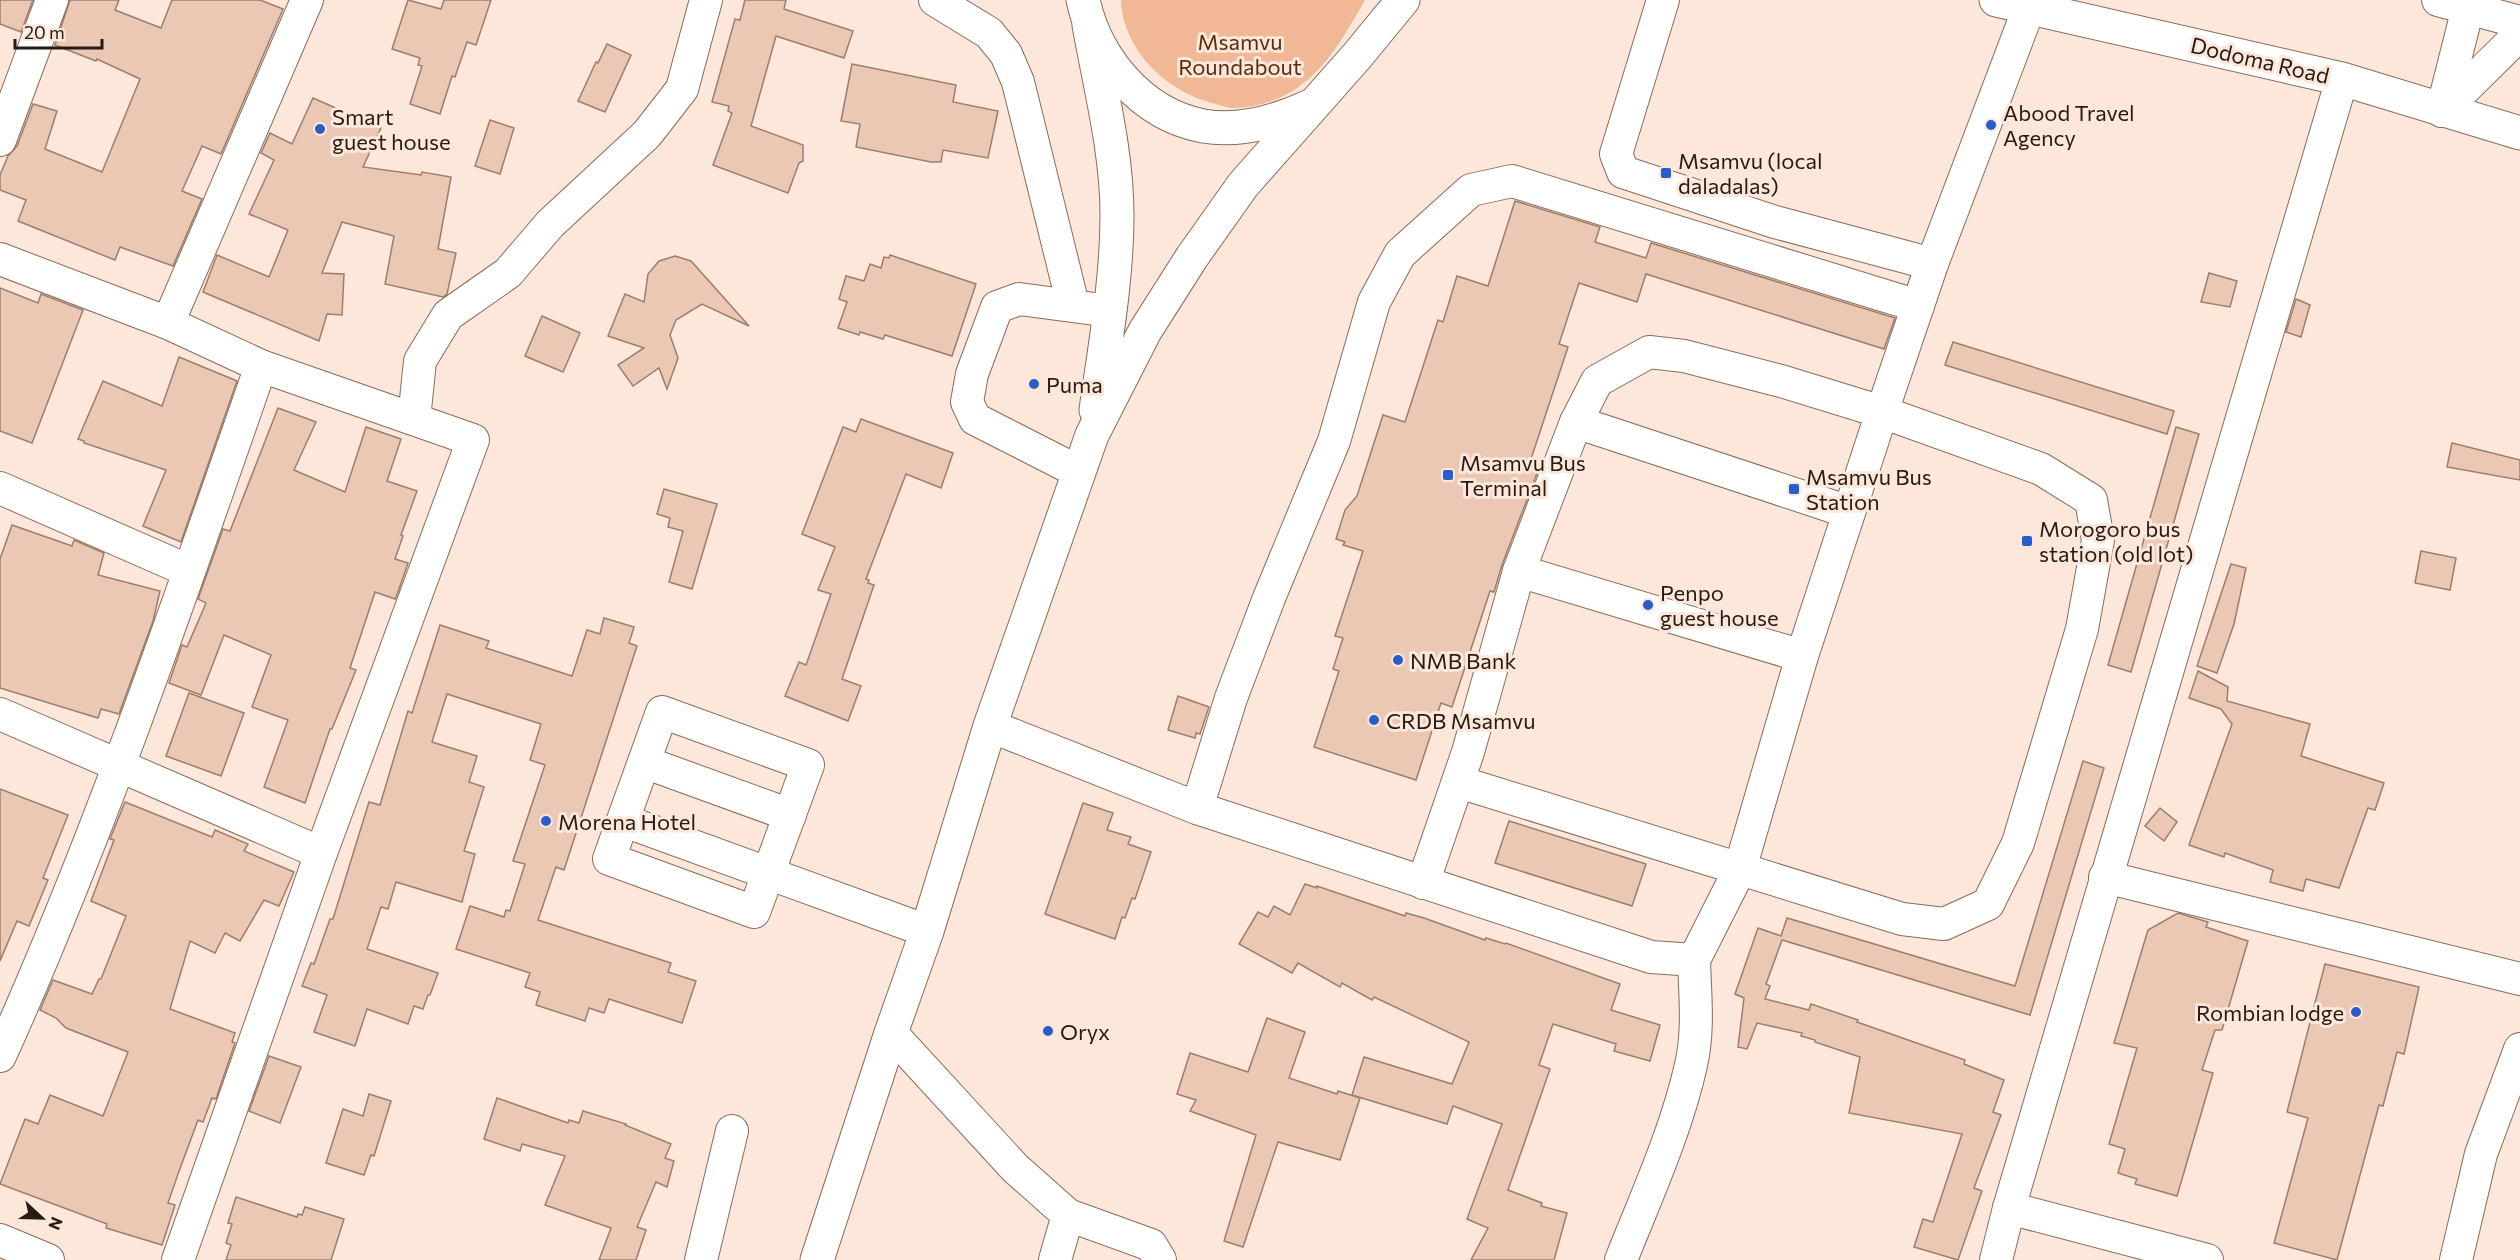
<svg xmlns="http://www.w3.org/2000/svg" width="2520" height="1260" viewBox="0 0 2520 1260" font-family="Commissioner,sans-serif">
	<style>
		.green { fill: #f1b896 }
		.building { fill: #eac8b4; stroke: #9d7e6c; stroke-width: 1.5 }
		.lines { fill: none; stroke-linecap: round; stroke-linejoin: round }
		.minor-casing { stroke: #8a6c59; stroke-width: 34 }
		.highway-casing { stroke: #8a6c59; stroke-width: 35 }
		.minor { stroke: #fff; stroke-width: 32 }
		.highway { stroke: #fff; stroke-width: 33 }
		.poi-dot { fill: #295dcb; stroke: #fce7da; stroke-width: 2 }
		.labels { text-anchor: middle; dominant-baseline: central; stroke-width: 6; stroke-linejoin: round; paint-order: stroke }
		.park-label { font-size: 22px; fill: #5a2c0b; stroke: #fce7da }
		.street-label { font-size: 22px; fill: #261a13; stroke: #fce7da }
		.poi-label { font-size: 22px; fill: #261a13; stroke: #fce7da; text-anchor: start }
	</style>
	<rect width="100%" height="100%" fill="#fce7da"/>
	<path class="green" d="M 1121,0 L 1365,0 C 1343,38 1321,80 1279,98 C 1266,104 1248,108 1234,108 C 1228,108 1222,106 1216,104 C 1168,93 1123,51 1121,0 Z"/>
	<g class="building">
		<polygon points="0,0 33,0 21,32 0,24"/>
		<polygon points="70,0 119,0 115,10 161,28 172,0 260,0 283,9 221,154 202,146 182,191 202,199 173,266 120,247 115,260 18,221 26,200 0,190 0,175 8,156 17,146 33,104 57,111 45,149 102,172 140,79 97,59 96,61 55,45"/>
		<polygon points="408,0 441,9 444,0 491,0 476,45 467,42 455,77 452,76 440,114 410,104 422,66 418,65 420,58 392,49"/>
		<polygon points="745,0 786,0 784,9 853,31 844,58 776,36 751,126 803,145 803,161 799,163 788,193 713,165 732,113 728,111 729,106 712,102 735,19 740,20"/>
		<polygon points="607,44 631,55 605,112 578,101 596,62 598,63"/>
		<polygon points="852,64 956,85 953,102 998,111 988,158 943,150 941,162 931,162 856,147 860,124 841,121"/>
		<polygon points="313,98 381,128 363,167 421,175 422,172 451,177 438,249 456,253 447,294 443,297 385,284 394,236 342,222 322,273 344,274 342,315 327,314 319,341 203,292 217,255 269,277 288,230 249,214 274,160 261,153 270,133 292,144"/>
		<polygon points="490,120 514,128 500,174 475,166"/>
		<polygon points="1515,201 1600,227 1595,242 1646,258 1651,243 1895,318 1884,349 1646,274 1637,302 1579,283 1559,344 1568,347 1529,465 1539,468 1502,565 1494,592 1490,591 1452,707 1441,703 1416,780 1314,747 1339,671 1333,669 1343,638 1335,636 1363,551 1343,545 1345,542 1336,539 1345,510 1357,496 1383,415 1405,422 1438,320 1443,322 1457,276 1488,286"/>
		<polygon points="890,255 976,284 952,356 885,335 883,339 860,332 859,335 838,328 847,302 839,299 846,276 864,281 870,264 881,268 884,257 889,258"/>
		<polygon points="675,256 691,261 749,326 702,304 676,320 670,335 678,358 667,389 659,368 633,386 618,365 644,348 608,336 625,294 644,302 648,274 659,261"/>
		<polygon points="2209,273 2237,281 2230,307 2201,302"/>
		<polygon points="0,288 38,303 41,294 83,310 32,443 0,431"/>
		<polygon points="2296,299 2310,305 2301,337 2286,332"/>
		<polygon points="542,316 580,333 563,372 525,356"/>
		<polygon points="1953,342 2174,411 2167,434 1945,365"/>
		<polygon points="179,357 237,381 181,542 143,526 166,470 84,443 84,441 78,439 103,381 162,406"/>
		<polygon points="278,408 316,422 294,470 345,492 366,427 401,439 387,481 417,491 401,535 403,536 395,559 408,563 398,592 395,599 375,592 350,668 356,670 332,729 330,729 305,803 264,787 288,720 252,707 271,655 224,635 201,695 169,683 182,645 187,647 206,603 198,599 223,529 230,531"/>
		<polygon points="861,419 953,453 941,488 906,474 866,579 869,580 868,583 874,585 842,679 861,686 848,721 785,696 799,662 806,665 831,594 818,590 835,547 802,534 843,427 856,432"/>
		<polygon points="2176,427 2199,434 2131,672 2108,665"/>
		<polygon points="2452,443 2520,460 2520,480 2447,467"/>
		<polygon points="664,489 717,504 692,589 669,582 683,531 668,527 670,518 657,514"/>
		<polygon points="12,525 72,546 74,540 104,553 98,575 160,591 153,621 119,714 101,709 98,718 0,688 0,559"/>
		<polygon points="2421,551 2456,558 2450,590 2415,583"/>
		<polygon points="2231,564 2246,568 2234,624 2217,673 2197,666"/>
		<polygon points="604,618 634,627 629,643 637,646 564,870 556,867 538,920 671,963 668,972 696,981 682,1023 609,999 604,1013 589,1008 585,1021 536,1005 540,992 525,987 530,973 456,949 470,906 504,917 506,910 510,911 525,864 513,861 545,765 530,760 541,724 447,694 432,742 477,756 469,782 484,787 464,851 475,854 462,902 396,882 388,909 381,907 367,949 438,973 430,995 428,995 423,1009 414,1006 408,1024 367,1009 355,1046 314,1032 327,995 302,986 311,963 314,964 330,919 333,919 369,802 380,805 408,711 412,713 440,625 489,641 486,648 572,676 587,630 600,634"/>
		<polygon points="2198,671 2228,687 2227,701 2310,724 2301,756 2384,783 2375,810 2368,808 2339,888 2306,879 2303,891 2270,882 2273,870 2225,853 2224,857 2189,845 2232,724 2221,709 2189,698"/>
		<polygon points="189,693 244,713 221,776 166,756"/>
		<polygon points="1178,696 1209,707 1200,734 1196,733 1195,738 1168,730"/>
		<polygon points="2083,761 2104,768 2030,1015 1782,940 1766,984 1770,986 1765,999 1809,1010 1811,1004 1858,1020 1857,1022 1965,1060 1964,1064 2004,1080 1993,1112 2001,1115 1974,1188 1982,1191 1958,1260 1914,1247 1923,1219 1933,1222 1962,1134 1849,1113 1860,1057 1815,1042 1815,1040 1801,1036 1802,1033 1757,1023 1747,1049 1738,1047 1744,998 1735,994 1758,928 1781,936 1787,918 2015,986"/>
		<polygon points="0,789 68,815 43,878 48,880 29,926 17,921 0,961"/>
		<polygon points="125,802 212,837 215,830 248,844 244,851 294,872 279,906 264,900 240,941 225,933 215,953 190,941 170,1009 235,1033 232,1042 235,1043 216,1099 212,1098 203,1122 198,1120 178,1174 168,1203 175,1205 162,1245 106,1228 107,1224 0,1184 25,1119 38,1124 50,1095 103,1116 128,1052 66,1028 56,1018 40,1010 53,980 92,994 99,979 101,979 126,916 91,901 114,840 110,839"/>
		<polygon points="1083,803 1113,813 1107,830 1131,837 1128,844 1151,852 1135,899 1132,898 1125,918 1122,917 1115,939 1045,914"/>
		<polygon points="2160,808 2177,822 2164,841 2145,826"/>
		<polygon points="1509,821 1646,864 1632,906 1495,863"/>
		<polygon points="1305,884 1317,888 1317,886 1405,916 1406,913 1424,918 1485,940 1486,938 1505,944 1506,943 1620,984 1611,1010 1660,1025 1650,1061 1614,1051 1616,1044 1553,1024 1539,1065 1550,1069 1508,1190 1542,1203 1541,1206 1567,1213 1554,1260 1471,1260 1488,1228 1467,1219 1502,1124 1453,1106 1447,1124 1352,1095 1364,1057 1452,1084 1469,1042 1374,997 1372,1000 1342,983 1340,987 1298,963 1292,973 1239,944 1258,912 1268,917 1274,906 1290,915"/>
		<polygon points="2178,913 2208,922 2206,927 2248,941 2222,1030 2215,1030 2202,1070 2213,1073 2177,1196 2135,1184 2137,1179 2118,1173 2125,1149 2109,1144 2137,1048 2114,1043 2148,930"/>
		<polygon points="2325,964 2419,987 2404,1054 2397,1052 2383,1106 2379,1105 2337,1260 2274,1243 2308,1118 2287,1112"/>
		<polygon points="1267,1018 1305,1032 1289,1078 1337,1094 1338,1091 1360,1098 1340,1160 1278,1142 1243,1247 1224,1241 1256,1135 1190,1111 1196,1100 1177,1094 1190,1053 1248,1072"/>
		<polygon points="269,1056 301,1067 280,1123 249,1111"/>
		<polygon points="369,1094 391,1101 374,1156 371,1155 364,1175 326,1163 343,1109 363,1116"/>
		<polygon points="497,1098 568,1123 569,1120 579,1123 583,1111 626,1124 625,1125 671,1144 665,1158 674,1161 667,1187 656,1182 637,1227 646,1230 636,1260 599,1260 611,1228 545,1205 565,1156 522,1144 520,1151 484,1139"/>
		<polygon points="236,1197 297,1217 298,1214 302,1215 305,1207 344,1219 331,1260 226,1260 231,1245 226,1243 232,1224 228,1223"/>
	</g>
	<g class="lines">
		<g class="minor-casing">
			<g id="minor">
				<polyline points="935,0 989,33 1006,54 1018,82 1073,305"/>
				<polyline points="1663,0 1616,154 1623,172 1775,222 1932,264"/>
				<polyline points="2438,0 2520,22"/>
				<polyline points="2442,111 2470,0"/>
				<polyline points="2442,111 2520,34"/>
				<polyline points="0,140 52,0"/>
				<polyline points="0,259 168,323 261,366 473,440 321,853 178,1260"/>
				<polyline points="168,323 307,0"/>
				<polyline points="414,419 420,361 448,315 508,273 550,224 647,134 682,89 706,0"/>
				<polyline points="1576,422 1849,512"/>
				<polyline points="1079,472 975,419 967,402 972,374 997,307 1019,299 1110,311"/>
				<polyline points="0,488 189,571"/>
				<polyline points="1519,571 1802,656"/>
				<polyline points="0,714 321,853"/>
				<polyline points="990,726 1197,808 1651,957 1694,960 1740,869 1802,656 1882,412 1932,264 2032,0"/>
				<polyline points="644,762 790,815"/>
				<polyline points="1197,808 1231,698 1269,598 1334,441 1374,302 1400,254 1471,190 1512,181 1918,306"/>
				<path d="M 623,820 L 609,859 L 754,912 C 772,863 790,814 808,765 L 662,712 L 623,820 L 641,827 L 927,931"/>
				<polyline points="2105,877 2520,979"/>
				<polyline points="1423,883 1468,752 1519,571 1576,422 1597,381 1649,352 1684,356 1781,381 1882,412 2041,469 2091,500 2098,540 2082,629 2018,843 1988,904 1944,924 1902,919 1459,782"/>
				<polyline points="891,1033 1015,1168 1068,1215 1151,1245 1160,1260"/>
				<path d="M 0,1056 C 101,832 180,598 261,366"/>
				<polyline points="2009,1208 2207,1260"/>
				<polyline points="0,1240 48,1260"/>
				<polyline points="701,1260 732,1131"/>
				<polyline points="1055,1260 1068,1215"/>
				<path d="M 1621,1260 C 1646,1197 1676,1132 1691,1065 C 1699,1031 1695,994 1694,960"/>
				<polyline points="1996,1260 2009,1208 2342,79"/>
				<polyline points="2456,1260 2481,1154 2520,1049"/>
			</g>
		</g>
		<g class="highway-casing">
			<g id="highway">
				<path d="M 1083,0 C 1096,59 1141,114 1203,126 C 1239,132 1278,121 1310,106"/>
				<polyline points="1996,0 2342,79 2520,133"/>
				<path d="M 1089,25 C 1100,87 1117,151 1117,215 C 1117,280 1105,345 1096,410"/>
				<polyline points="817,1260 891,1033 927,931 990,726 1092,435 1145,331 1192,257 1243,185 1357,56 1403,0"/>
			</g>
		</g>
		<use href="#minor" class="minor"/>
		<use href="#highway" class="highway"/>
	</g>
	<g class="poi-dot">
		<circle cx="1991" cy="125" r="6"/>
		<circle cx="320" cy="129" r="6"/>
		<rect x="1660" y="167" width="12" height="12" rx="3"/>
		<circle cx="1034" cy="384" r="6"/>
		<rect x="1442" y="469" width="12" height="12" rx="3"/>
		<rect x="1788" y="483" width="12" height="12" rx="3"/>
		<rect x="2021" y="535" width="12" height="12" rx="3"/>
		<circle cx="1648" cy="605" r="6"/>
		<circle cx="1398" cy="660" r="6"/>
		<circle cx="1374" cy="720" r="6"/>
		<circle cx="546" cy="821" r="6"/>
		<circle cx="2356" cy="1012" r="6"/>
		<circle cx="1048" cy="1031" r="6"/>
	</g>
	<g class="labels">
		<g class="park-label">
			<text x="1240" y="41">Msamvu<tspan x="1240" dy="25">Roundabout</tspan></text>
		</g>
		<g class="street-label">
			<text transform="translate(2260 60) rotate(13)">Dodoma Road</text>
		</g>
		<g class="poi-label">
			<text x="2003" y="112">Abood Travel<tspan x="2003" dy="25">Agency</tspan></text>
			<text x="332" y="116">Smart<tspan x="332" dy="25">guest house</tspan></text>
			<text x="1678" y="160">Msamvu (local<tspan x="1678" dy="25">daladalas)</tspan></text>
			<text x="1046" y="384">Puma</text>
			<text x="1460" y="462">Msamvu Bus<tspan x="1460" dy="25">Terminal</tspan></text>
			<text x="1806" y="476">Msamvu Bus<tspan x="1806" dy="25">Station</tspan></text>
			<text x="2039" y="528">Morogoro bus<tspan x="2039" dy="25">station (old lot)</tspan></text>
			<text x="1660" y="592">Penpo<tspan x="1660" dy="25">guest house</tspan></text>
			<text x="1410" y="660">NMB Bank</text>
			<text x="1386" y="720">CRDB Msamvu</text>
			<text x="558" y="821">Morena Hotel</text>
			<text x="2344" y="1012" text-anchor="end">Rombian lodge</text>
			<text x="1060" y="1031">Oryx</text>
		</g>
	</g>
	<g transform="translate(42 1218) rotate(112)" stroke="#fce7da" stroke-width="4.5" paint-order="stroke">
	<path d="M0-4.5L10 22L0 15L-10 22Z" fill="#261a13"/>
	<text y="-9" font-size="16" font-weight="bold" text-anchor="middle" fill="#261a13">N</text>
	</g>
	<path d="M15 39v9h87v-9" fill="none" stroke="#261a13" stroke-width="3"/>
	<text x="24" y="39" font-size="18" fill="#261a13" stroke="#fce7da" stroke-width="4.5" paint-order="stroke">20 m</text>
</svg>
